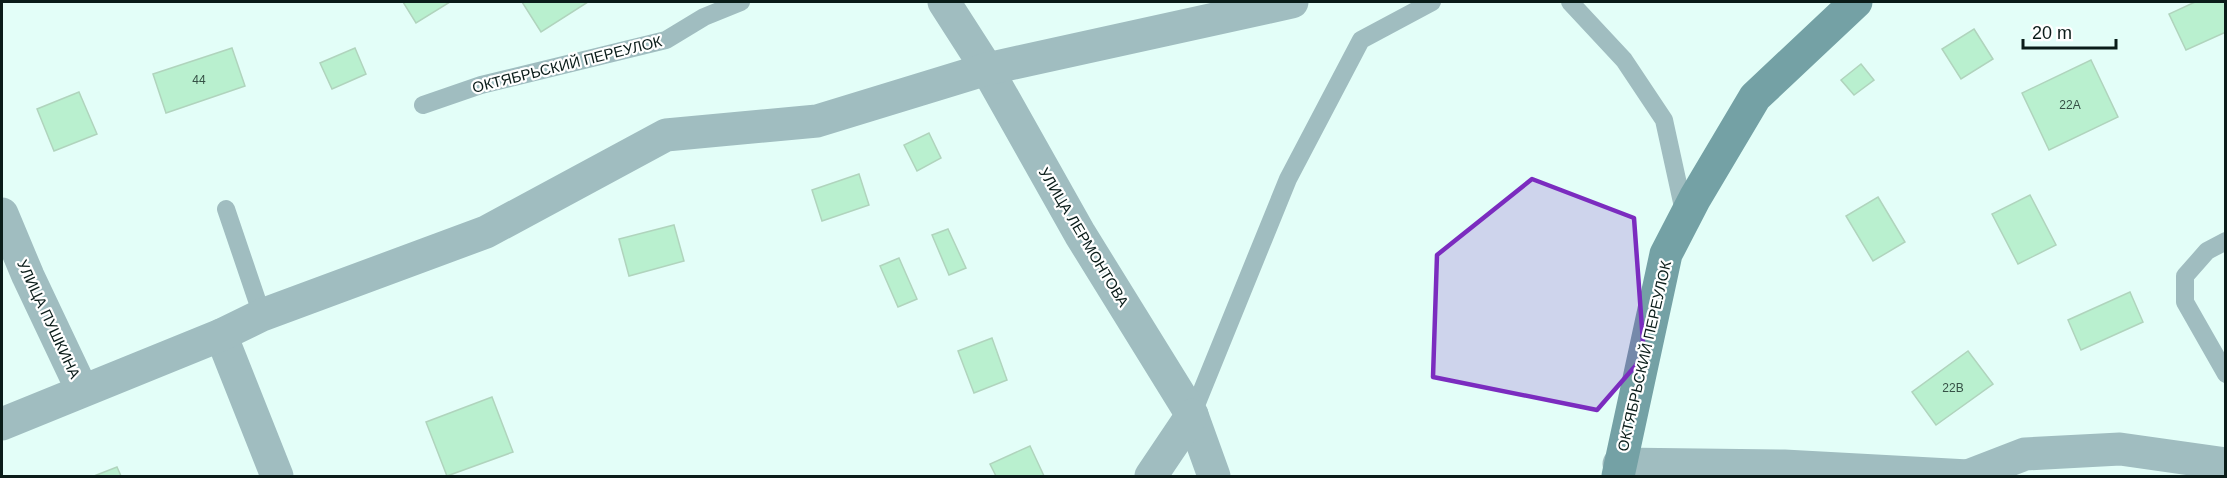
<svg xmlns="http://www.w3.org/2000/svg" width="2227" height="478" font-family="Arial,sans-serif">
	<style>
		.building { fill: #b9f0cf; stroke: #b0d4bd; stroke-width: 1.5 }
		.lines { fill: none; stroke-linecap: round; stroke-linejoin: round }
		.lane { stroke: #a0bdc0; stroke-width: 18 }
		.street { stroke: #a0bdc0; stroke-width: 33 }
		.secondary { stroke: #74a1a5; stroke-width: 33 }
		.marked { fill: #7b2cbf; fill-opacity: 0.2; stroke: #7b2cbf; stroke-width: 4.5; stroke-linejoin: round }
		.labels { text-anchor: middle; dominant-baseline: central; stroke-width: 4.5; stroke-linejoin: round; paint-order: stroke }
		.number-label { font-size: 12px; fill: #365146 }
		.street-label { font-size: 15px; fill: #0a1c19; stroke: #fff }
	</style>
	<rect width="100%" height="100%" fill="#e3fef8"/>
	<!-- building -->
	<g class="building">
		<polygon points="403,2 450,2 416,23"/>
		<polygon points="522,2 588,2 541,32"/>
		<polygon points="2195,2 2226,2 2226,32 2186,50 2169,14"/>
		<polygon points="1974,29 1993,59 1961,79 1942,49"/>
		<polygon points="232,48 245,86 166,113 153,74"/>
		<polygon points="355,48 366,74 332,89 320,63"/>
		<polygon points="2091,60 2118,117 2049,150 2022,93"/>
		<polygon points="1861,64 1874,80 1854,95 1841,80"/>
		<polygon points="79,92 97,134 54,151 37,109"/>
		<polygon points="929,133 941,158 917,171 904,145"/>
		<polygon points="859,174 869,205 822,221 812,190"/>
		<polygon points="2030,195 2056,245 2018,264 1992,214"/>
		<polygon points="1878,197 1905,242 1873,261 1846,216"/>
		<polygon points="674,225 684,261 629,276 619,239"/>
		<polygon points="948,229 966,268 949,275 932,235"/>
		<polygon points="899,258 917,299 898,307 880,266"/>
		<polygon points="2130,292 2143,322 2081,350 2068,320"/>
		<polygon points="992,338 1007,380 974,393 958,351"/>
		<polygon points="1968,351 1993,384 1936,425 1912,392"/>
		<polygon points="492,397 513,452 447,476 426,422"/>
		<polygon points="1030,446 1044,476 996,476 990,464"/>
		<polygon points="117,467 121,476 94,476"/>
	</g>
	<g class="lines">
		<!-- lane -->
		<g class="lane">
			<polyline points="1570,2 1624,60 1664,120 1685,216"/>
			<polyline points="423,105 481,85 666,40 704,17 741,2"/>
			<polyline points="226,209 262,315"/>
			<polyline points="2226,241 2207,251 2185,276 2185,302 2226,374"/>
			<polyline points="1192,415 1288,179 1361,40 1432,2"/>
		</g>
		<!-- street -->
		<g class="street">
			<polyline points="944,2 987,69 1080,234 1192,415 1214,476"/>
			<polyline points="2,214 28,276 82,390"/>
			<polyline points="221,335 277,476"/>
			<polyline points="2,424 221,335 262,315 486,232 666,135 817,121 987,69 1292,2"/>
			<polyline points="1619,464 1784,466 1968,476"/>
			<polyline points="1151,476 1192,415"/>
			<polyline points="1968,476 2025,454 2120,449 2226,464"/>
		</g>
		<!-- secondary -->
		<polyline class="secondary" points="1618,476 1666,254 1695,198 1755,97 1856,2"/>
	</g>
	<!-- marked area -->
	<path class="marked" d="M1532,179L1634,218L1644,356L1597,410L1433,377L1437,255Z"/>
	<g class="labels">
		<!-- number labels -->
		<g class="number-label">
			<text x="199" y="80">44</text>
			<text x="2070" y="105">22А</text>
			<text x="1953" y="388">22В</text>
		</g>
		<!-- street labels -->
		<g class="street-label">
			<text transform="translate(567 64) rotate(-14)">ОКТЯБРЬСКИЙ ПЕРЕУЛОК</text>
			<text transform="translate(1084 237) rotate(59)">УЛИЦА ЛЕРМОНТОВА</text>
			<text transform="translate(49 319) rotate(65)">УЛИЦА ПУШКИНА</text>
			<text transform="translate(1644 356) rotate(-77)">ОКТЯБРЬСКИЙ ПЕРЕУЛОК</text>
		</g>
	</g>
	<!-- border -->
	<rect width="2227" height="478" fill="none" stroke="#0a1c19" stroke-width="6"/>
	<!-- scale -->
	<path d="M2023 39v9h93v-9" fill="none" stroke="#0a1c19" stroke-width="3"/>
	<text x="2032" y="39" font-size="18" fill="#0a1c19" stroke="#ffffff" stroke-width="4.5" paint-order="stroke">20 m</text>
</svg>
